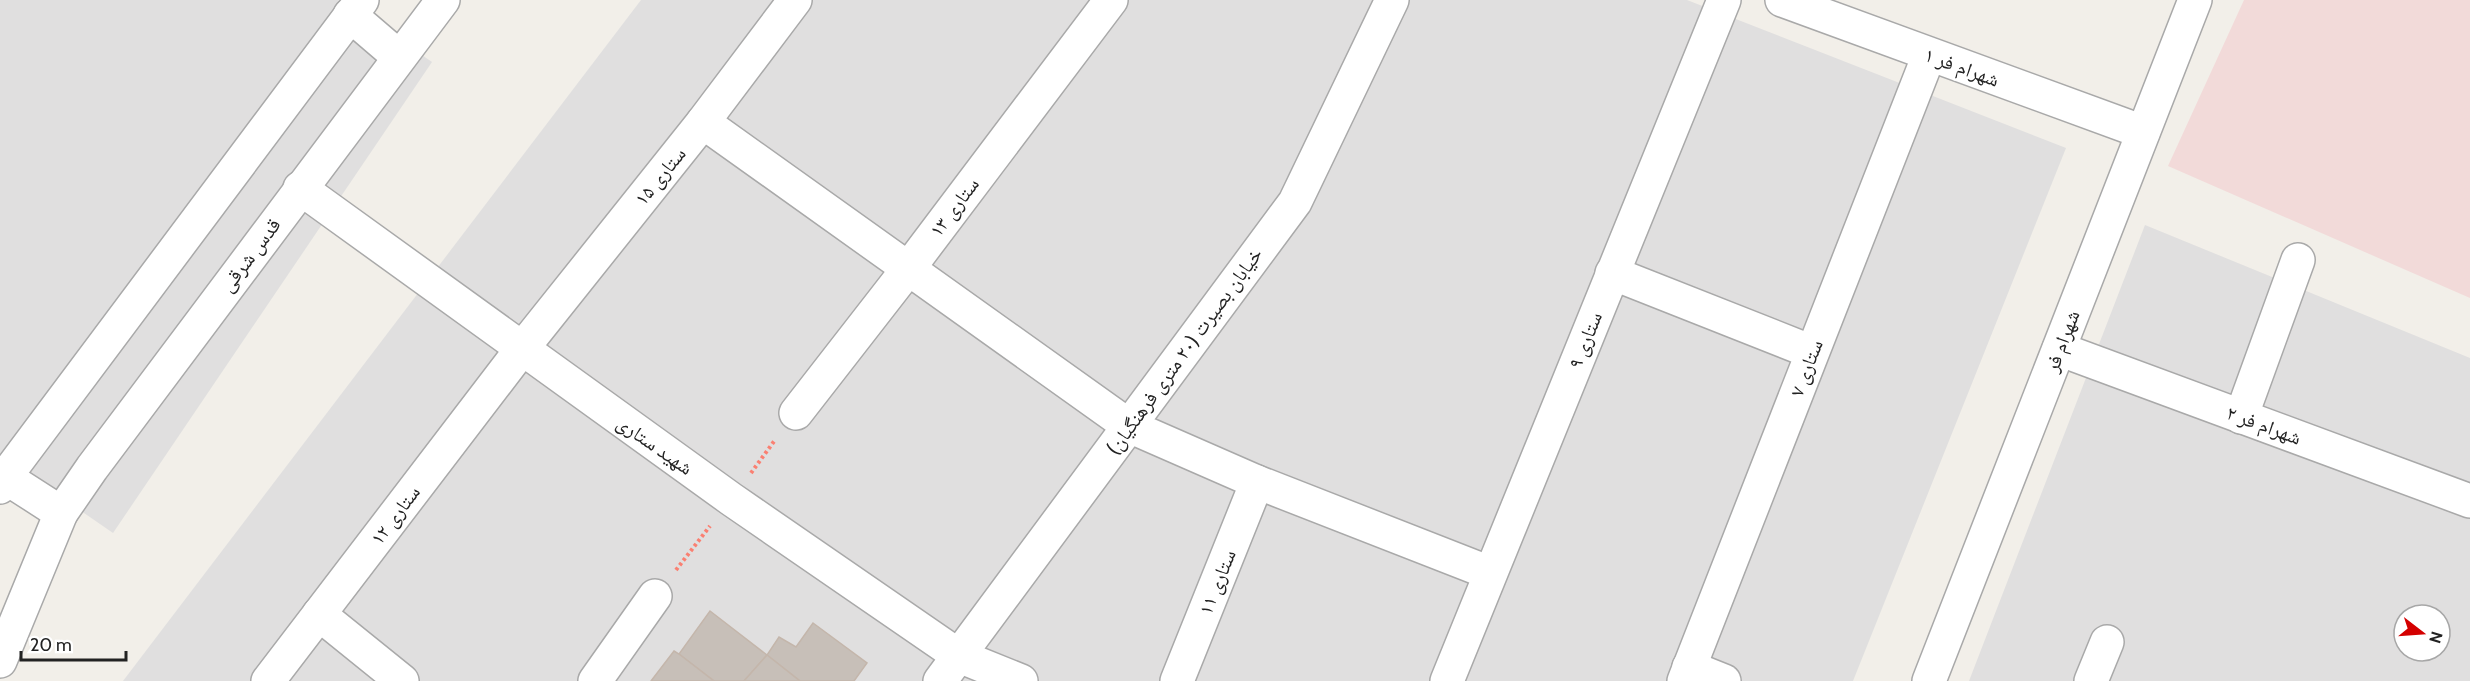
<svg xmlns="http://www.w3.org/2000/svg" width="2470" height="681" font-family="Cabin,'Noto Naskh Arabic',sans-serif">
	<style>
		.residential { fill: #e0dfdf; fill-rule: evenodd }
		.commercial { fill: #f2dad9 }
		.building { fill: #c7bfb8; stroke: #c4b6ab; stroke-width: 1.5 }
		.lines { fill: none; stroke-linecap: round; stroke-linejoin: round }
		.minor-casing { stroke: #a9a9a9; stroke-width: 36 }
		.tertiary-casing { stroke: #a9a9a9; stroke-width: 36 }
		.path { stroke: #fa8072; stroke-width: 4; stroke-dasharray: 3 3; stroke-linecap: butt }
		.minor { stroke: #fff; stroke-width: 33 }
		.tertiary { stroke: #fff; stroke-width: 33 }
		.labels { text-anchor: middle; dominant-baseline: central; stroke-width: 5; stroke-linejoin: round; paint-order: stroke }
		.street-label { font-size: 20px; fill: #222; stroke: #fff }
	</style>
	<rect width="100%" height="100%" fill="#f2efe9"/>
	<!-- residential -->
	<g class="residential">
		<polygon points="0,0 342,0 432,62 113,533 0,455"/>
		<polygon points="641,0 1687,0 2066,148 1853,681 123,681"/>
		<path d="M2145,225L2470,358V681H1969ZM2404,615H2440V651H2404Z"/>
	</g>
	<!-- commercial -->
	<polygon class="commercial" points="2244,0 2470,0 2470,298 2168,166"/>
	<!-- building -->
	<g class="building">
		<polygon points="710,611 767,655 744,681 714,681 679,654"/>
		<polygon points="813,623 867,663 854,681 800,681 767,655 779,637 796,647"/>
		<polygon points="674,651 679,654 714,681 651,681"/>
		<polygon points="767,655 800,681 744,681"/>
	</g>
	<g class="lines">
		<defs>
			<g id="minor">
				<polyline points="1782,0 2143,132"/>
				<polyline points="703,122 1129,426 1257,482 1490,573"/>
				<polyline points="300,188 731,499 959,656 1021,681"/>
				<polyline points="1612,273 1812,352"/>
				<polyline points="2059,349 2470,501"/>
				<polyline points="796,413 908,269 1111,0"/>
				<polyline points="2241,417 2298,260"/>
				<polyline points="319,614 402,681"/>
				<polyline points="1689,667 1724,681"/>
				<polyline points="268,681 521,350 703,122 795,0"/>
				<polyline points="595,681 655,596"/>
				<polyline points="940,681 1295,202 1392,0"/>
				<polyline points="1177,681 1257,482"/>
				<polyline points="1447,681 1724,0"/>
				<polyline points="1684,681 1929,55"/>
				<polyline points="1929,681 2195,0"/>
				<polyline points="2091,681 2107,642"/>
			</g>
			<g id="tertiary">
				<polyline points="350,15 399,57"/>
				<polyline points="5,477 61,513"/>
				<polyline points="0,487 5,477 362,0"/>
				<polyline points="0,661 61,513 92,468 443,0"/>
			</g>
		</defs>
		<!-- minor casing -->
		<use href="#minor" class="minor-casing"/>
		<!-- tertiary casing -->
		<use href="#tertiary" class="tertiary-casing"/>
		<!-- path -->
		<g class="path">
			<polyline points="751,473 775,440"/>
			<polyline points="676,570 710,526"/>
		</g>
		<!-- minor -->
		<use href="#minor" class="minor"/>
		<!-- tertiary -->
		<use href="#tertiary" class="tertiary"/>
	</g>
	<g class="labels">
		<!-- street labels -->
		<g class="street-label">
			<text transform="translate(1962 67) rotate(20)">شهرام فر ۱</text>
			<text transform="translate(660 176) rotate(-51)">ستاری ۱۵</text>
			<text transform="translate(954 207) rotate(-53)">ستاری ۱۳</text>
			<text transform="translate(250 255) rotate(-53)">قدس شرقی</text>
			<text transform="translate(1585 340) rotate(-68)">ستاری ۹</text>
			<text transform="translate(2062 341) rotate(-69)">شهرام فر</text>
			<text transform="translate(1184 351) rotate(-54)">خیابان بصیرت (۲۰ متری فرهنگیان)</text>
			<text transform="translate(1806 368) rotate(-69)">ستاری ۷</text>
			<text transform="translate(2264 425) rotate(20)">شهرام فر ۲</text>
			<text transform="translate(655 445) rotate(35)">شهید ستاری</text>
			<text transform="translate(395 515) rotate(-53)">ستاری ۱۲</text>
			<text transform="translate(1217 582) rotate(-68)">ستاری ۱۱</text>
		</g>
	</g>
	<!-- north arrow -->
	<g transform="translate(2422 633) rotate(107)"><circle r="28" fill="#ffffff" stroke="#a7a7a7" stroke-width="1.5"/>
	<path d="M0-4.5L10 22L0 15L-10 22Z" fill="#d40000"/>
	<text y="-9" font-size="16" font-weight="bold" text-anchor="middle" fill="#222222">N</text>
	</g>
	<!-- scale -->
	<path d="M21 651v9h105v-9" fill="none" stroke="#222222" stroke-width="3"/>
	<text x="30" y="651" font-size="18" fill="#222222" stroke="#ffffff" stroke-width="4.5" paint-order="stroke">20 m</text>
</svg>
